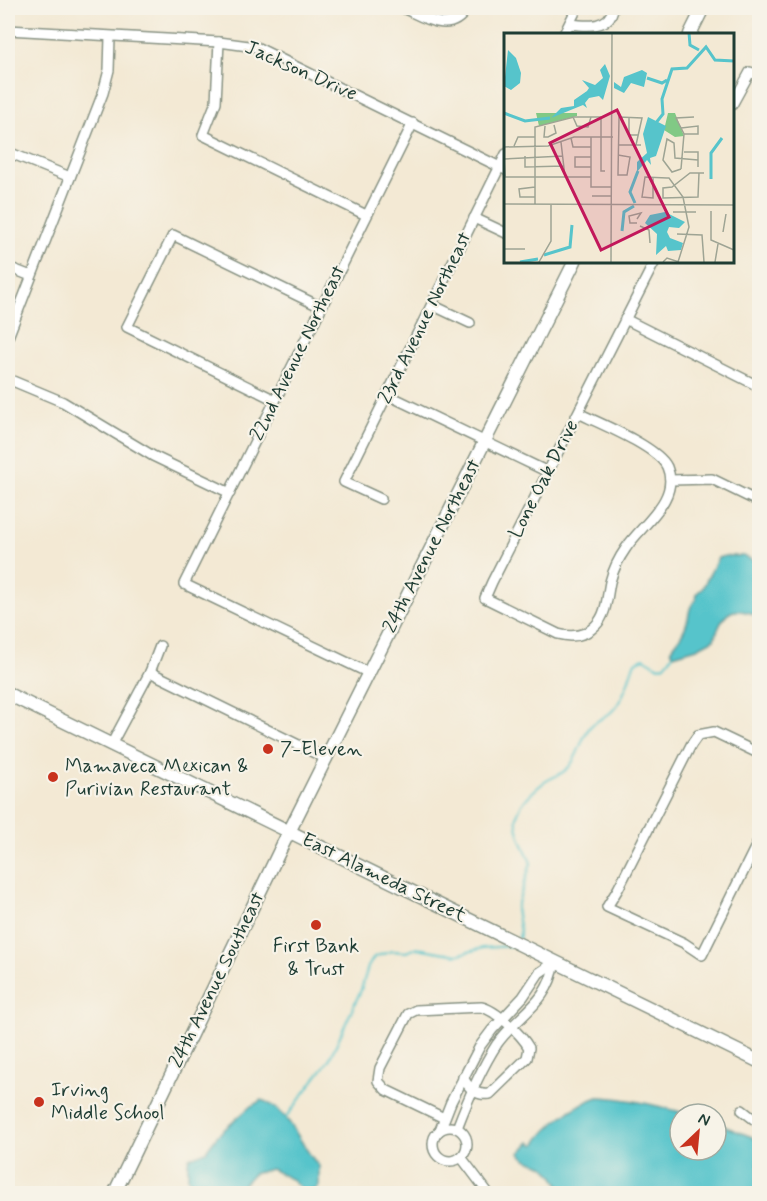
<svg xmlns="http://www.w3.org/2000/svg" width="767" height="1201" font-family="Mynerve,sans-serif">
	<style>
		.water { fill: #56c4cb; stroke: #3a8080; stroke-width: 1.5 }
		.lines { fill: none; stroke-linecap: round; stroke-linejoin: round }
		.stream { stroke: #56c4cb; stroke-width: 2 }
		.minor-casing { stroke: #899384; stroke-width: 12 }
		.tertiary-casing { stroke: #899384; stroke-width: 15 }
		.minor { stroke: #fff; stroke-width: 9 }
		.tertiary { stroke: #fff; stroke-width: 12 }
		.poi-dot { fill: #c8321e; stroke: #f7f3e8; stroke-width: 2 }
		.labels { text-anchor: middle; dominant-baseline: central; stroke-width: 4.5; stroke-linejoin: round; paint-order: stroke }
		.street-label { font-size: 20px; fill: #1f3d34; stroke: #f7f3e8 }
		.poi-label { font-size: 20px; fill: #1f3d34; stroke: #f7f3e8; text-anchor: start }
		.inset-river { fill: none; stroke: #56c4cb; stroke-width: 3 }
		.inset-road { fill: none; stroke: #9ea494; stroke-width: 1.5 }
		.view { fill: #c2185b; fill-opacity: 0.15; stroke: #c2185b; stroke-width: 3 }
		.inset-edge { fill: none; stroke: #1f3d34; stroke-width: 3 }
	</style>
	<rect width="100%" height="100%" fill="#f7f3e8"/>
	<filter id="ink" filterUnits="userSpaceOnUse"><feTurbulence type="fractalNoise" baseFrequency=".0167" numOctaves="2"/><feDisplacementMap in="SourceGraphic" scale="12" xChannelSelector="R" yChannelSelector="G"/><feConvolveMatrix kernelMatrix="1 2 1 2 8 2 1 2 1" color-interpolation-filters="sRGB"/></filter>
	<filter id="wash" filterUnits="userSpaceOnUse"><feTurbulence type="fractalNoise" baseFrequency=".008" numOctaves="4" result="noise"/><feDisplacementMap in="SourceGraphic" scale="24" xChannelSelector="R" yChannelSelector="G"/><feGaussianBlur stdDeviation="1.35" result="paint"/><feColorMatrix in="noise" values="0 0 0 0 0 0 0 0 0 0 0 0 0 0 0 0 0 1.4 0 .05"/><feComposite in="paint" operator="in"/></filter>
	<g filter="url(#wash)">
		<rect width="100%" height="100%" fill="#f3e9d4"/>
		<!-- water -->
		<g class="water">
			<path d="M725,556H743L759,563V617C730,603 724,613 714,639L697,648L673,655L671,649C678,641 684,633 687,622C690,613 688,607 696,600L697,593L702,589L718,558Z"/>
			<path d="M598,1097C629,1098 657,1105 687,1114H680V1150H716V1123L752,1137L758,1142L759,1193H563C560,1185 550,1169 542,1165C530,1159 532,1165 520,1153L530,1142L535,1145C547,1125 575,1105 598,1097Z"/>
			<path d="M262,1100C293,1113 298,1144 319,1166V1186L311,1193H305L293,1180L271,1169L253,1174L236,1193H198L188,1178C189,1171 186,1165 189,1158L206,1151L217,1136L251,1106Z"/>
		</g>
		<g class="lines">
			<!-- stream -->
			<g class="stream">
				<path d="M519,939L520,932L516,909L531,863C515,826 505,813 542,784C550,777 561,776 569,767C579,756 581,738 590,727C595,721 603,718 609,714C624,702 628,679 635,662L644,658L659,667L665,665L673,655"/>
				<polyline points="285,1119 329,1060 361,990 368,967 374,957 392,951 406,952 417,948 457,955 483,948 511,946"/>
			</g>
		</g>
	</g>
	<g filter="url(#ink)">
		<g class="lines">
			<defs>
				<g id="minor">
					<path d="M403,8C425,18 451,36 467,8"/>
					<path d="M570,24C586,26 610,29 613,8"/>
					<polyline points="8,30 219,42 256,47 506,170"/>
					<polyline points="564,34 577,8"/>
					<polyline points="219,42 216,102 203,135 366,215"/>
					<polyline points="732,105 750,72 760,76"/>
					<polyline points="8,152 70,177"/>
					<polyline points="474,218 506,233"/>
					<polyline points="8,267 31,276"/>
					<polyline points="432,305 470,323"/>
					<polyline points="625,319 760,387"/>
					<polyline points="8,337 103,93 109,70 110,37"/>
					<polyline points="8,379 63,402 153,456 230,493"/>
					<polyline points="388,395 548,472"/>
					<polyline points="275,400 127,327 173,235 321,307"/>
					<path d="M578,413C599,423 658,447 667,467C681,499 641,525 626,548C619,558 613,570 610,582C607,596 607,614 596,625C586,636 573,638 558,634L485,598L492,582L655,261"/>
					<polyline points="671,480 712,479 753,499"/>
					<polyline points="381,499 344,482 506,154"/>
					<polyline points="150,672 327,759"/>
					<polyline points="369,673 184,584 413,123"/>
					<polyline points="111,745 150,672 160,646"/>
					<polyline points="760,754 714,732 698,735 691,745 618,889 607,907 684,943 702,955 760,838"/>
					<polyline points="742,1110 760,1124"/>
					<path d="M444,1118L386,1090L378,1081L380,1068L408,1014L416,1010L481,1007C496,1010 522,1035 529,1048L527,1058L490,1094C476,1096 469,1089 463,1077"/>
					<circle cx="450" cy="1144" r="17"/>
					<path d="M457,1128C468,1099 480,1070 497,1044C519,1013 548,1005 555,962"/>
					<polyline points="440,1130 451,1102 480,1046 492,1030 523,997 539,973 555,962"/>
					<polyline points="461,1157 489,1194"/>
				</g>
				<g id="tertiary">
					<polyline points="690,34 703,8"/>
					<polyline points="8,694 760,1062"/>
					<polyline points="114,1194 282,846 575,261"/>
				</g>
			</defs>
			<!-- minor casing -->
			<use href="#minor" class="minor-casing"/>
			<!-- tertiary casing -->
			<use href="#tertiary" class="tertiary-casing"/>
			<!-- minor -->
			<use href="#minor" class="minor"/>
			<!-- tertiary -->
			<use href="#tertiary" class="tertiary"/>
		</g>
	</g>
	<!-- markers -->
	<g class="poi-dot">
		<circle cx="268" cy="749" r="6"/>
		<circle cx="53" cy="777" r="6"/>
		<circle cx="316" cy="925" r="6"/>
		<circle cx="39" cy="1102" r="6"/>
	</g>
	<g class="labels">
		<!-- street labels -->
		<g class="street-label">
			<text transform="translate(301 71) rotate(24)">Jackson Drive</text>
			<text transform="translate(425 318) rotate(-64)">23rd Avenue Northeast</text>
			<text transform="translate(298 353) rotate(-64)">22nd Avenue Northeast</text>
			<text transform="translate(544 479) rotate(-63)">Lone Oak Drive</text>
			<text transform="translate(432 546) rotate(-63)">24th Avenue Northeast</text>
			<text transform="translate(384 878) rotate(26)">East Alameda Street</text>
			<text transform="translate(217 980) rotate(-64)">24th Avenue Southeast</text>
		</g>
		<!-- poi labels -->
		<g class="poi-label">
			<text x="280" y="749">7-Eleven</text>
			<text x="65" y="766">Mamaveca Mexican &amp;<tspan x="65" dy="23">Purivian Restaurant</tspan></text>
			<text x="316" y="946" text-anchor="middle">First Bank<tspan x="316" dy="23">&amp; Trust</tspan></text>
			<text x="51" y="1090">Irving<tspan x="51" dy="23">Middle School</tspan></text>
		</g>
	</g>
	<!-- overview -->
	<g transform="translate(504 33)">
		<rect width="230" height="230" fill="#f3e9d4"/>
		<path d="M32,80H73V83L35,93ZM164,80H171L180,103L171,104L160,97Z" fill="#81c985"/>
		<path d="M4,17L12,25L17,40L16,50L7,57L0,53ZM101,31L106,43L99,67L95,63L85,65L81,70L83,75L79,72L47,85L57,75L70,73V67L83,58L85,55L78,47L91,52L99,45L96,37ZM138,37L143,40L140,54L127,50L120,60L110,55V49L117,54L120,44ZM144,84L162,93L152,123L146,125L147,132L143,127L133,139V129L143,120L139,101ZM161,179L181,189L175,195L165,194L163,199L166,205L179,210L177,217L164,218L162,213L152,222L153,201L141,190L146,182Z" fill="#56c4cb"/>
		<path class="inset-river" d="M185,0L186,12L195,17M143,45L158,50L163,47M0,80L21,88L46,85M151,91L159,81L158,66L168,36L183,35L202,14L211,27L230,28M207,146V120L218,105M131,170L126,159L134,138M118,198L120,179L130,173M40,222L66,214L68,192M16,229L34,226"/>
		<path class="inset-road" d="M69,84L73,93L84,94L87,84M97,84V138H101M125,84V102H134M41,93L40,104H44L52,100L50,92M177,95L194,93V101H180M87,104V154H107M67,105L69,114H87M57,109L61,144M115,112H137M10,113L14,104H31M0,114L44,113L70,104H109M180,119H194V134M114,122L126,124L123,142H114V141L115,86V84L138,85L132,112M21,123V134L60,133M0,125L1,144H87M0,126L59,123M87,134H71V124H87M177,136L168,139L159,127L163,106L170,110L171,125L194,127M177,136L180,101L172,85L190,84M195,140L194,164L159,165V155L168,154L186,140H200M149,144V165L138,164L141,144L163,145H165L179,164L185,194L174,229M88,163H107M31,164H16L15,156L31,154M0,171L230,172M31,171V94L70,84H97M207,178V207L230,217M169,179H192M133,186L137,180L125,183L126,190H133M136,193L145,197L146,210M219,199L222,181M173,201L198,202L200,229M0,216H21M35,229L47,208V171M107,229L108,0M159,229L163,225L175,229M211,229L214,211"/>
		<path class="view" d="M113,77L165,184L97,217L46,110Z"/>
		<rect width="230" height="230" class="inset-edge"/>
	</g>
	<!-- margin -->
	<rect width="767" height="1201" fill="none" stroke="#f7f3e8" stroke-width="30"/>
	<!-- north arrow -->
	<g transform="translate(698 1132) rotate(26)"><circle r="28" fill="#f7f3e8" stroke="#a1aaa0" stroke-width="1.5"/>
	<path d="M0-4.5L10 22L0 15L-10 22Z" fill="#c8321e"/>
	<text y="-9" font-size="16" font-weight="bold" text-anchor="middle" fill="#1f3d34">N</text>
	</g>
</svg>
